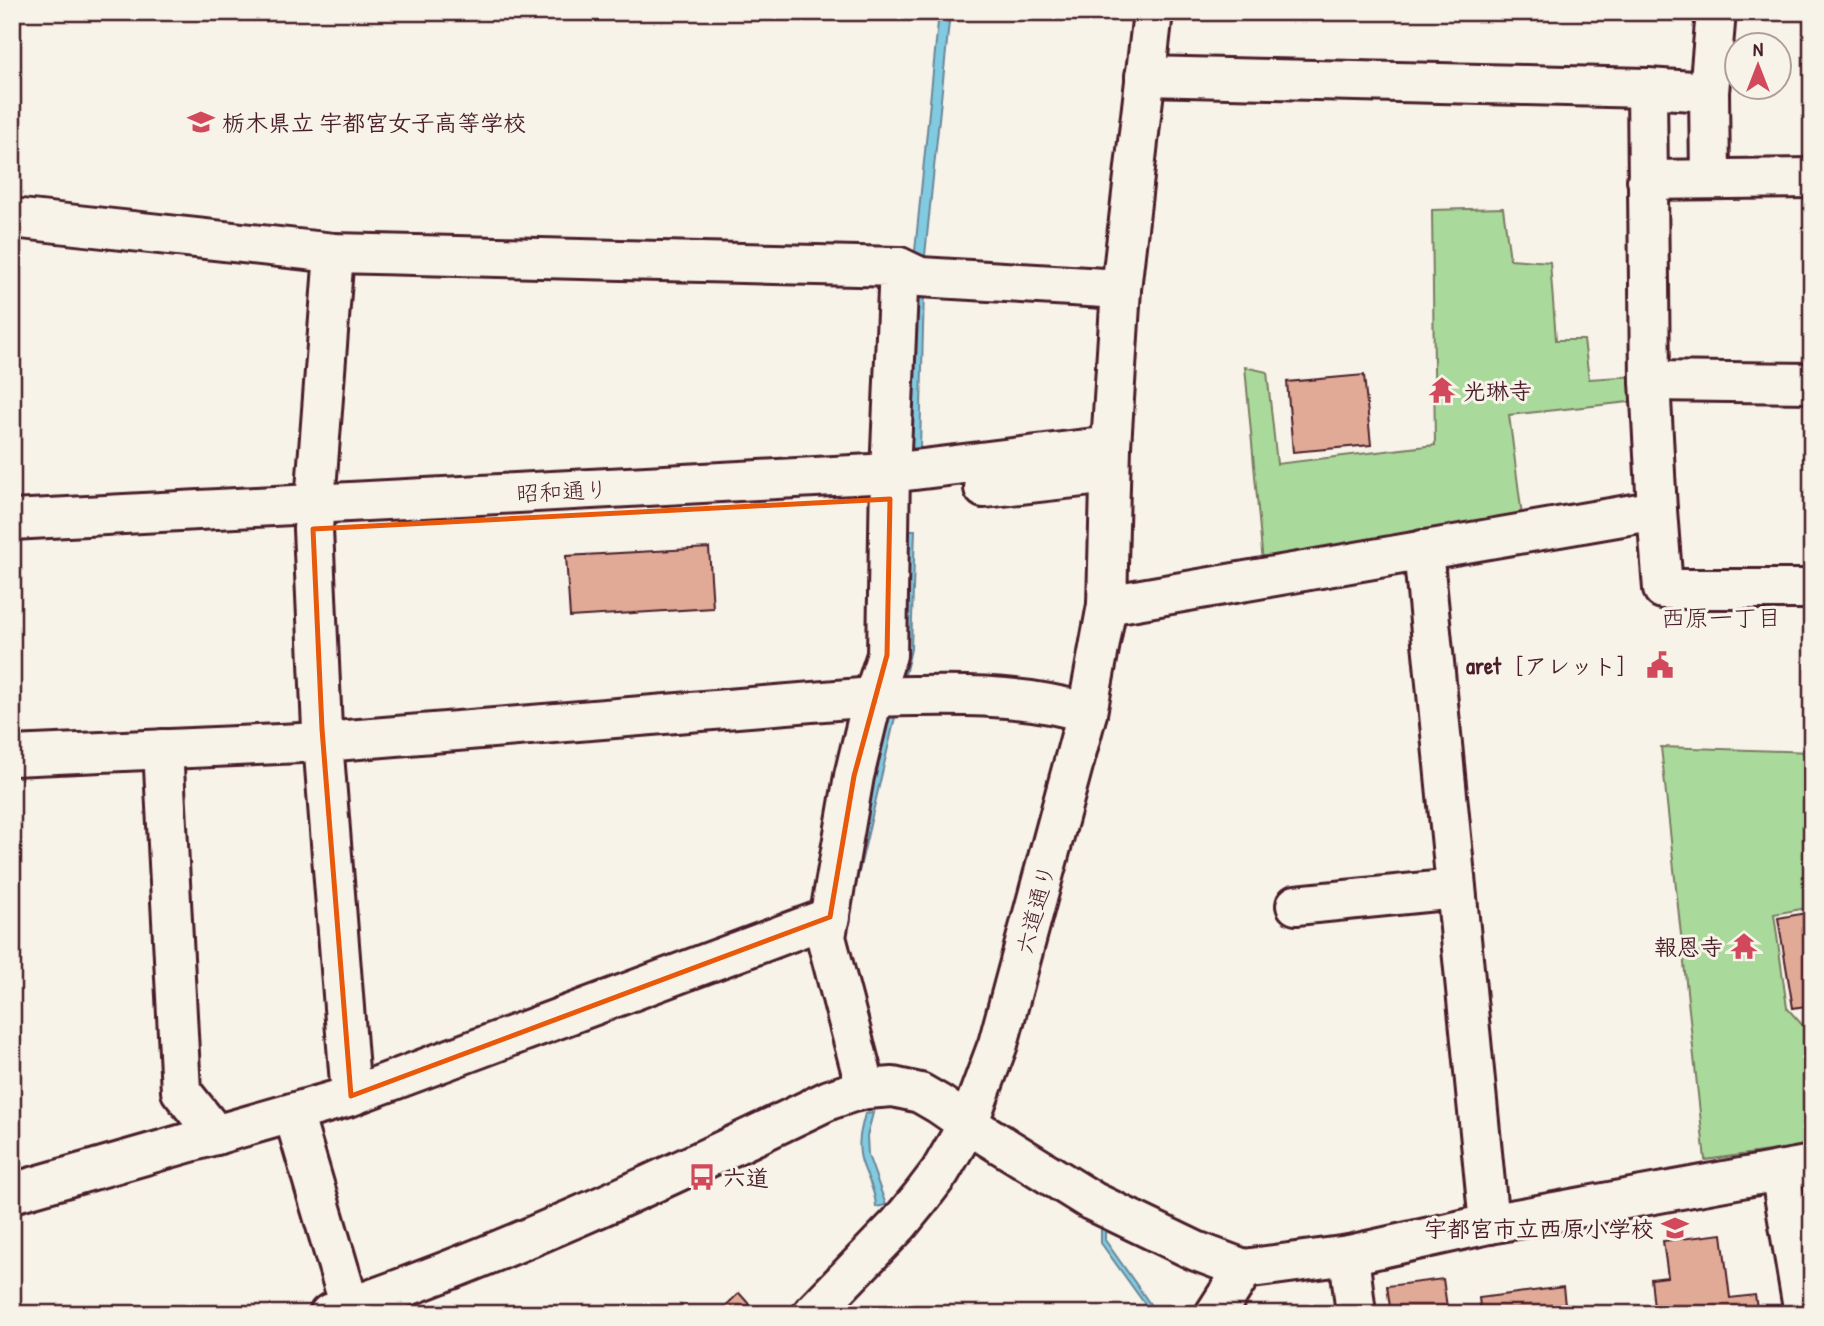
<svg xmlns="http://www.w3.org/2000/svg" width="1824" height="1326" font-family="'Patrick Hand','Klee One',sans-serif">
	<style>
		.green { fill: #a9da9b; stroke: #7a7c63; stroke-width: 2 }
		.water { fill: #81cbe1; stroke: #6b8698; stroke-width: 2 }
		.building { fill: #e0aa96; stroke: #4a1f2b; stroke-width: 2 }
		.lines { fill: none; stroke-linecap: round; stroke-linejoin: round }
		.minor-casing { stroke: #4a1f2b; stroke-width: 44 }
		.minor { stroke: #f7f3e8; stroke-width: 38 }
		.marked { fill: none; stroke: #e8590c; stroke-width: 5; stroke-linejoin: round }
		.labels { text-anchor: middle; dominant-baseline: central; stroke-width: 6; stroke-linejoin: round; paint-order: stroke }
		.poi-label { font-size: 23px; font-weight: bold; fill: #4a1f2b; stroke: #f7f3e8; text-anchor: start }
		.street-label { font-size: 23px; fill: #4a1f2b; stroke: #f7f3e8 }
		.neighbourhood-label { font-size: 24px; fill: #4a1f2b; stroke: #f7f3e8 }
	</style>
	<rect width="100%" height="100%" fill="#f7f3e8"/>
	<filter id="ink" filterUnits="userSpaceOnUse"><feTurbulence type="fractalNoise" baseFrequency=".0143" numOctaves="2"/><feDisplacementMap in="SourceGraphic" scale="14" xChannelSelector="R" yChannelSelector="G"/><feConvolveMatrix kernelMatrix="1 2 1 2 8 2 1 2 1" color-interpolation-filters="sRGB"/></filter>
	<g filter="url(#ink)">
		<!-- green -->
		<g class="green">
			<polygon points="1503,208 1510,259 1550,262 1556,340 1584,340 1589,379 1636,376 1638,401 1509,415 1522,516 1263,563 1245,367 1267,372 1277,464 1435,445 1432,210"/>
			<polygon points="1661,747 1812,752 1812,907 1774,914 1787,1008 1806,1029 1812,1052 1812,1145 1705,1160"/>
		</g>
		<!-- water -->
		<g class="water">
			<polygon points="939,12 950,12 924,265 914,261"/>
			<polygon points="916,288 924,289 920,448 910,448"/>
			<polygon points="909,530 915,530 911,649 851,906 840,907 906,606"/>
			<path d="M873,1113L867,1136L868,1155L886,1205L876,1207C876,1190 865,1175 861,1159C857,1143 861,1129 865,1114Z"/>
			<polygon points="1101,1224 1105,1224 1105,1240 1157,1314 1152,1314 1101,1243"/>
		</g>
		<!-- building -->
		<g class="building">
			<polygon points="1364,375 1371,445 1293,452 1287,382"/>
			<polygon points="709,548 713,608 570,617 566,556"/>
			<polygon points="1812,912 1812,1005 1793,1008 1778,918"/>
			<polygon points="1722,1234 1730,1298 1755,1295 1758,1314 1605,1314 1654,1308 1651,1279 1668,1277 1663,1241"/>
			<polygon points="1443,1279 1448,1314 1391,1314 1387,1286"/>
			<polygon points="1563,1287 1566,1314 1481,1314 1479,1298"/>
			<polygon points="739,1293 758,1314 717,1314"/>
		</g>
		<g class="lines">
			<defs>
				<g id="minor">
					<polyline points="1145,76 1647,88 1709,92 1716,12"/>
					<polyline points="1709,92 1710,178"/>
					<polyline points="1647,180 1812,178"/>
					<polyline points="12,218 334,253 899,267 890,473 887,655 873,697 854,776 826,937 866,1089"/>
					<polyline points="334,253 313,529 322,729 351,1096"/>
					<polyline points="899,267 920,277 1121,289"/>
					<polyline points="1650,381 1812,383"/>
					<polyline points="984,488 1110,474"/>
					<polyline points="1657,510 1663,589 1812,589"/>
					<polyline points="12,520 890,473 1111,446"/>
					<polyline points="1423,550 1489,1224"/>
					<polyline points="1107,605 1657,510 1650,381 1647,88"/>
					<polyline points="163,749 181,1091 216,1135"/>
					<path d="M12,756L323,742L873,697C944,695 1018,692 1087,713"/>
					<polyline points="1296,905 1456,889"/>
					<polyline points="293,1113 350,1307"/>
					<polyline points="1780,1171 1804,1314"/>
					<polyline points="12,1193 351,1096 830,917"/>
					<polyline points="1349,1255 1356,1314"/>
					<path d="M329,1314C501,1256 665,1179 829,1100L853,1092L866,1089L893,1087L920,1093L939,1104L968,1124L1092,1201L1196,1251L1244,1269L1349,1255L1489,1224L1812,1165"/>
					<polyline points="812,1314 899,1224 921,1197 940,1172 968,1124 998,1044 1087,713 1107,605 1111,446 1121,289 1153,12"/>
					<polyline points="1215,1314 1244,1269"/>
				</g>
			</defs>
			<!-- minor casing -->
			<use href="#minor" class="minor-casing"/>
			<!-- minor -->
			<use href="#minor" class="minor"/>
		</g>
	</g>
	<!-- marked area -->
	<path class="marked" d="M890,499L887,655L854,776L830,917L351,1096L322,729L313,529Z"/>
	<!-- icons -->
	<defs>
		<symbol id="school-bare" viewBox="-9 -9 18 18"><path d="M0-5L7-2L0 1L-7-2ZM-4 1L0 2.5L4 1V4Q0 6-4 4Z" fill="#d1495b" stroke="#f7f3e8" stroke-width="2.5" paint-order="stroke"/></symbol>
		<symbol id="temple-bare" viewBox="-9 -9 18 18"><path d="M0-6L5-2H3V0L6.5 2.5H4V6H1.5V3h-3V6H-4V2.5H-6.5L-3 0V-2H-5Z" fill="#d1495b" stroke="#f7f3e8" stroke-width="2.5" paint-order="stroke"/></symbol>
		<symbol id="civic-bare" viewBox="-9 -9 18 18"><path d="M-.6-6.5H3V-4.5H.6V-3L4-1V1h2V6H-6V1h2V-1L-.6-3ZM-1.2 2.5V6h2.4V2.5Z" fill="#d1495b" stroke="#f7f3e8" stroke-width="2.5" paint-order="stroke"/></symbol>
		<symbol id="bus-bare" viewBox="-9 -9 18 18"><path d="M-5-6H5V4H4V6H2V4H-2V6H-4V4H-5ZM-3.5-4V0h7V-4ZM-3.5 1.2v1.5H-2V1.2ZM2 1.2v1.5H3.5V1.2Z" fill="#d1495b" stroke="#f7f3e8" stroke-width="2.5" paint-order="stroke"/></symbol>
	</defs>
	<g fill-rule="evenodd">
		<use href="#school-bare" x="182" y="103" width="38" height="38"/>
		<use href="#temple-bare" x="1423" y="371" width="38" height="38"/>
		<use href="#civic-bare" x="1641" y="646" width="38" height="38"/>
		<use href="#temple-bare" x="1725" y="927" width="38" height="38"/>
		<use href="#bus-bare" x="683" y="1158" width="38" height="38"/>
		<use href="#school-bare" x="1656" y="1209" width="38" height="38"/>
	</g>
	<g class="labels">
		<!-- poi labels -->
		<g class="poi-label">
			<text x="222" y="122">栃木県立 宇都宮女子高等学校</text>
			<text x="1463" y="390">光琳寺</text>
			<text x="1639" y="665" text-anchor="end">aret［アレット］</text>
			<text x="1723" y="946" text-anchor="end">報恩寺</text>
			<text x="723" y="1177">六道</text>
			<text x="1654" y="1228" text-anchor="end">宇都宮市立西原小学校</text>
		</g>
		<!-- street labels -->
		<g class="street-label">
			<text transform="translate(562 491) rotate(-3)">昭和通り</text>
			<text transform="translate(1035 909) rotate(-75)">六道通り</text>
		</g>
		<!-- neighbourhood labels -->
		<g class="neighbourhood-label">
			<text x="1721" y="617">西原一丁目</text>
		</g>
	</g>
	<!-- margin -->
	<rect width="1824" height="1326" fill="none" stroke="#f7f3e8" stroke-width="42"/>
	<rect x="21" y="21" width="1782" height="1284" fill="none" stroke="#4a1f2b" stroke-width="2.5" filter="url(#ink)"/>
	<!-- north arrow -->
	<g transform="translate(1758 66)"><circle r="33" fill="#f7f3e8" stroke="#b29e9c" stroke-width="2"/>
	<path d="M0-5L12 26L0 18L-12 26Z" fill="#d1495b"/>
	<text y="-10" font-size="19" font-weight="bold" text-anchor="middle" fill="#4a1f2b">N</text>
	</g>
</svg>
